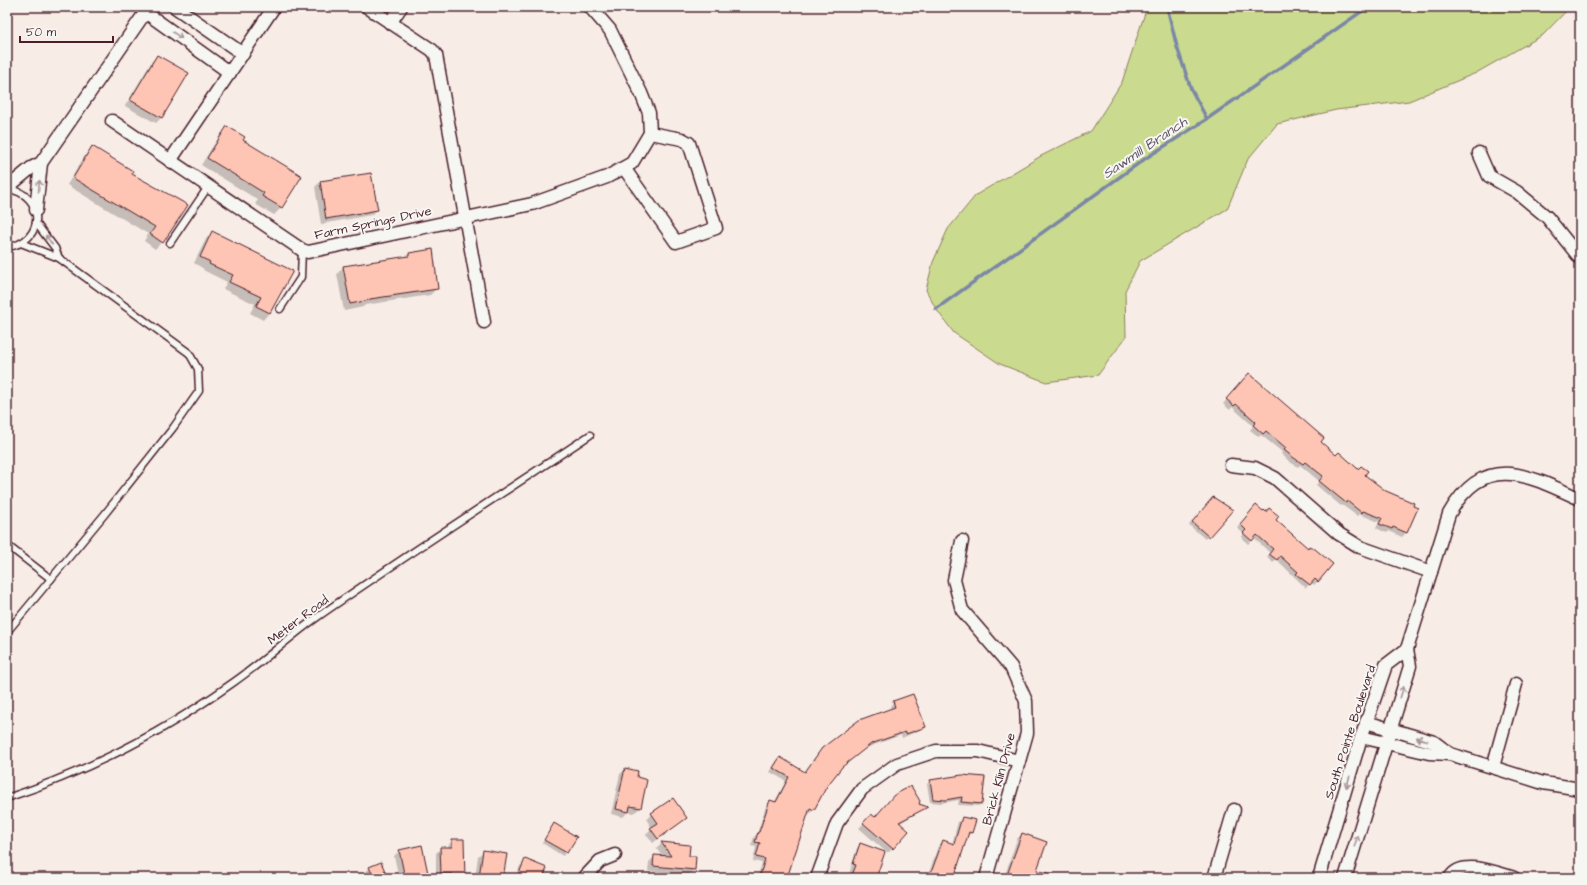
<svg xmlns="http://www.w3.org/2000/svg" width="1587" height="885" font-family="'Architects Daughter',sans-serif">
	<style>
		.green { fill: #cadb8f; stroke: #8a7d5d }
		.shadow { fill: #0003 }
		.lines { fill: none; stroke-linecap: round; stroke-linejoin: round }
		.stream { stroke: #7b87a6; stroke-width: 3.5 }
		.building { fill: #fec5b4; stroke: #4a1f2b }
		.lane-casing { stroke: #4a1f2b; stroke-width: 9 }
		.street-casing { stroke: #4a1f2b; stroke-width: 15 }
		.lane { stroke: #f6f6f2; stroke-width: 6 }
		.street { stroke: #f6f6f2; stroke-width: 12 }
		.oneway { stroke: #a99598 }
		.labels { text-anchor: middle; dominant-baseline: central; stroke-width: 4; stroke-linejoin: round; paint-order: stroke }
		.street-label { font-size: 13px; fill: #4a1f2b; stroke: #f6f6f2 }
		.water-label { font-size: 14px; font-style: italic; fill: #625368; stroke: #f6f6f2 }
	</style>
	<rect width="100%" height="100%" fill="#f8ece6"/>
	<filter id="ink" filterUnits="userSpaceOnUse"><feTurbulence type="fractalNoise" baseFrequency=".025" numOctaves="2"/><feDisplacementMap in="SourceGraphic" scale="8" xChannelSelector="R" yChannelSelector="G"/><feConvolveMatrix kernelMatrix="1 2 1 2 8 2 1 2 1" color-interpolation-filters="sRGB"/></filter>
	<g filter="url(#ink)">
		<!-- green -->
		<polygon class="green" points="1147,7 1570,7 1543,35 1476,73 1409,101 1336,110 1277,124 1248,159 1227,209 1140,261 1125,291 1126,337 1098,375 1046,382 1000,364 954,333 936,309 926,290 933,262 948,229 976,195 1041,156 1091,131 1122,82"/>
		<!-- shadow -->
		<g class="shadow">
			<polygon points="157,56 188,73 161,118 156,123 125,106 152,61"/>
			<polygon points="227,128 242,141 301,176 281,208 274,215 255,204 258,200 201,165 220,135"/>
			<polygon points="93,148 131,174 173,200 162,242 155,249 144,241 148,234 67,185 86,154"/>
			<polygon points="371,174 377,210 371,215 321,224 315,187 320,182"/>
			<polygon points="212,232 291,271 269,313 263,320 250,313 255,304 223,289 227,282 203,270 204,269 194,263 206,239"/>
			<polygon points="409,254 437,288 430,295 365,305 363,307 344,311 337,274 343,267 406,258"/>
			<polygon points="1245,378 1336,456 1386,492 1417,508 1406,533 1402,537 1389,531 1387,533 1376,528 1379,522 1359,514 1357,516 1342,505 1341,506 1316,485 1319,481 1300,465 1298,467 1290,462 1281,454 1282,452 1261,435 1259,437 1250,430 1253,426 1232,407 1230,410 1223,404"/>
			<polygon points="1210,502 1208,536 1205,539 1189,525"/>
			<polygon points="1252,510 1275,520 1318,581 1314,585 1311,582 1306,588 1276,559 1273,563 1267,557 1270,553 1254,538 1248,544 1241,537 1244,534 1237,528"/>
			<polygon points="894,702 924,726 920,730 902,738 901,735 866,748 839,768 826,786 813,810 809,814 807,812 787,878 757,878 762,863 753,861 756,847 751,846 754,837 757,834 766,806 770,802 774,803 786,781 770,772 776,762 780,758 804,773 818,754 891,709 890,706"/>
			<polygon points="626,769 636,778 646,780 640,808 634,813 628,812 623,817 611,814 620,774"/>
			<polygon points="930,781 981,803 978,806 958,805 959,800 941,803 930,802 927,784"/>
			<polygon points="672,799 686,817 653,843 646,834 652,828 646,819"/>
			<polygon points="918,805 926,807 899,824 894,847 889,852 886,852 859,828 872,815 875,818"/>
			<polygon points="963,818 974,821 971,833 966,837 954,878 921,878 924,874 928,876 938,846 943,841 952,844 958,822"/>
			<polygon points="554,825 576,837 563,856 542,843"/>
			<polygon points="1022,834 1035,871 1043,878 1004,878 1017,839"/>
			<polygon points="452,840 464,878 436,878 436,853 441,848 447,848"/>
			<polygon points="661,844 689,846 688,857 694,870 688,875 648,871 649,862 655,856 663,857 656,848"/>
			<polygon points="860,845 875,878 848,878 857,848"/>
			<polygon points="399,851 428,878 399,878 394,856"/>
			<polygon points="484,851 506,855 502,878 475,878 478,856"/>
			<polygon points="525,861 542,878 515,878 520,866"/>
			<polygon points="370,868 387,878 365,878 368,877 365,872"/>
			<polygon points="730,876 737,878 727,878"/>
		</g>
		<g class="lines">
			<!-- stream -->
			<g class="stream">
				<polyline points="1167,7 1177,47 1191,89 1207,119"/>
				<polyline points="936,309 1146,158 1207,119 1368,7"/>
			</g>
		</g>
		<!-- building -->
		<g class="building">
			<polygon points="157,55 189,73 162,118 130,100"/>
			<polygon points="227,126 245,137 243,140 302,176 282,208 262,196 264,193 207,158"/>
			<polygon points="92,146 133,171 132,174 188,205 163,243 150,234 155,227 73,178"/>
			<polygon points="371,173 378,210 326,219 320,181"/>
			<polygon points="212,231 293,271 270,313 256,306 261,297 229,282 233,275 209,264 210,262 200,257"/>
			<polygon points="433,249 438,289 370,299 370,300 350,304 343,266 409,256 409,253"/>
			<polygon points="1249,373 1324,438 1321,442 1336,455 1339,452 1358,469 1361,466 1368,471 1365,475 1386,491 1414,503 1413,506 1418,508 1407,533 1393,527 1392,529 1379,524 1382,518 1363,511 1362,513 1347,501 1346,503 1319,481 1323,476 1305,462 1303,464 1294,458 1284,450 1286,448 1266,431 1263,434 1253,425 1256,422 1236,404 1234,406 1226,399"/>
			<polygon points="1213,497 1233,510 1209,537 1192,522"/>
			<polygon points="1256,505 1263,511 1264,510 1266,512 1269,508 1279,516 1276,520 1308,548 1309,546 1315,549 1333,564 1318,582 1315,579 1310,585 1296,574 1298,572 1280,556 1277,560 1269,554 1273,549 1257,535 1252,541 1243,533 1246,530 1240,524"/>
			<polygon points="913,694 926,727 906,734 905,732 871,744 842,767 827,786 814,810 810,808 787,878 759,878 765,859 756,857 760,843 755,842 758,832 759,832 770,800 776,802 789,777 773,768 780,757 805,772 822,748 859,720 895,707 893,701"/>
			<polygon points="625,768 638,771 637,777 647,780 641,808 630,806 629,812 616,809"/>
			<polygon points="962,775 985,777 982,804 961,802 962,797 945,800 933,799 930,780"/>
			<polygon points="911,786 920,801 919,804 928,807 899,822 909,831 893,849 863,823 871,814 875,817 894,795"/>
			<polygon points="673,798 687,818 658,839 650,828 658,823 651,813"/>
			<polygon points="962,817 976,820 972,833 969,832 954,878 929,878 943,840 954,844"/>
			<polygon points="554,823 577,837 567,853 544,840"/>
			<polygon points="1022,833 1047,842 1037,870 1055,875 1055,878 1006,878"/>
			<polygon points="452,839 464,839 465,878 452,878 452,874 441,874 440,847 452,847"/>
			<polygon points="661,842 690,845 689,856 696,856 695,870 653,866 654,855 671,856"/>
			<polygon points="860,843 885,852 876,878 851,878 856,865 853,864"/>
			<polygon points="422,845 429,878 405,878 399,850"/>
			<polygon points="483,850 507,854 503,878 479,877"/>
			<polygon points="525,859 547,868 543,878 517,878"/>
			<polygon points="381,862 388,878 374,878 369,867"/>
		</g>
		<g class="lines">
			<defs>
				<g id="lane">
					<path d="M7,189C46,193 46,243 7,247"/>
					<polyline points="36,223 55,248 59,258"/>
					<polyline points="170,243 208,187"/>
					<polyline points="280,309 301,277 302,250"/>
					<polyline points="7,545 51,579"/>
					<polyline points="7,632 104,515 173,428 199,391 198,369 189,353 59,258 21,243"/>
					<path d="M7,798C89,771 164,732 234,682C263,662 288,638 316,618C406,555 499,496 590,435"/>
				</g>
				<g id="street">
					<polyline points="175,7 243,54"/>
					<polyline points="367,7 432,50 436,55 484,322"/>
					<polyline points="145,12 230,73"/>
					<polyline points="390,23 401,7"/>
					<polyline points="112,121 302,250 308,252 532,204 607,177 632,163 650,133 649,113 641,93 610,30 590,7"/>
					<polyline points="1479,153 1489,176 1517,192 1547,217 1580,258"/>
					<polyline points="170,161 274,7"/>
					<polyline points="624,168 676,242 716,228 689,143 682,139 650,133"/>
					<polyline points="7,188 31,168 41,163 149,7"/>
					<polyline points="36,210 41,163"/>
					<polyline points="1231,465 1255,468 1275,478 1339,534 1360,547 1431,572"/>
					<polyline points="962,541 954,580 962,610 1011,667 1026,701 1027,733 986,878"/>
					<path d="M1407,649L1449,514C1484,451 1528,475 1580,499"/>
					<polyline points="1366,722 1434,742 1450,754"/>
					<polyline points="1361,737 1429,753 1450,754 1543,783 1580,789"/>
					<polyline points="1493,767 1516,684"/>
					<polyline points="584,878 600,861 615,855"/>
					<polyline points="817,878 837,823 862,789 897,764 936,751 978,751 1019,761"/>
					<polyline points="1214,878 1234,810"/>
					<polyline points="1319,878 1359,744 1386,665 1407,649 1410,666 1345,878"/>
					<path d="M1450,878C1461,858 1498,873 1514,878"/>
				</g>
			</defs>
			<!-- lane casing -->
			<use href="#lane" class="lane-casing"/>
			<!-- street casing -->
			<use href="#street" class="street-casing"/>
			<!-- lane -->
			<use href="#lane" class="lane"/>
			<!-- street -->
			<use href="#street" class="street"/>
		</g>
		<!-- one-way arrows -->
		<defs><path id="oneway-shaft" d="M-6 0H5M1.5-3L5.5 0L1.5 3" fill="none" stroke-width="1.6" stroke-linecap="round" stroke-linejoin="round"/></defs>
		<g class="oneway">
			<use href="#oneway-shaft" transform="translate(177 35) rotate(35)"/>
			<use href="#oneway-shaft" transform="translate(39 186) rotate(-85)"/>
			<use href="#oneway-shaft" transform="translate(49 240) rotate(-125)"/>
			<use href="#oneway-shaft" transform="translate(1402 692) rotate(-73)"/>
			<use href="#oneway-shaft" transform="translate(1422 739) rotate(-164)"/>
			<use href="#oneway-shaft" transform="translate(1348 782) rotate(107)"/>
			<use href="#oneway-shaft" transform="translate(1356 841) rotate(-73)"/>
		</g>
	</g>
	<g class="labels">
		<!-- street labels -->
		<g class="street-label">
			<text transform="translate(373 223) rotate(-12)">Farm Springs Drive</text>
			<text transform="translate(298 620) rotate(-37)">Meter Road</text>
			<text transform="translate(1350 732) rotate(-72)">South Pointe Boulevard</text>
			<text transform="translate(999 779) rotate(-75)">Brick Klin Drive</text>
		</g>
		<!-- water labels -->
		<g class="water-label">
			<text transform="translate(1145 148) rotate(-34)">Sawmill Branch</text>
		</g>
	</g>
	<!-- margin -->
	<rect width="1587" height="885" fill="none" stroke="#f6f6f2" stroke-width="24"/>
	<rect x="12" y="12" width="1563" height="861" fill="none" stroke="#4a1f2b" stroke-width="1.5" filter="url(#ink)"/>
	<!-- scale -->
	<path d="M20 36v6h93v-6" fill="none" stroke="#4a1f2b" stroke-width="2"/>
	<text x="26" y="36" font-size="12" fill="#4a1f2b" stroke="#f6f6f2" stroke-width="3" paint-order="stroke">50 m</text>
</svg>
